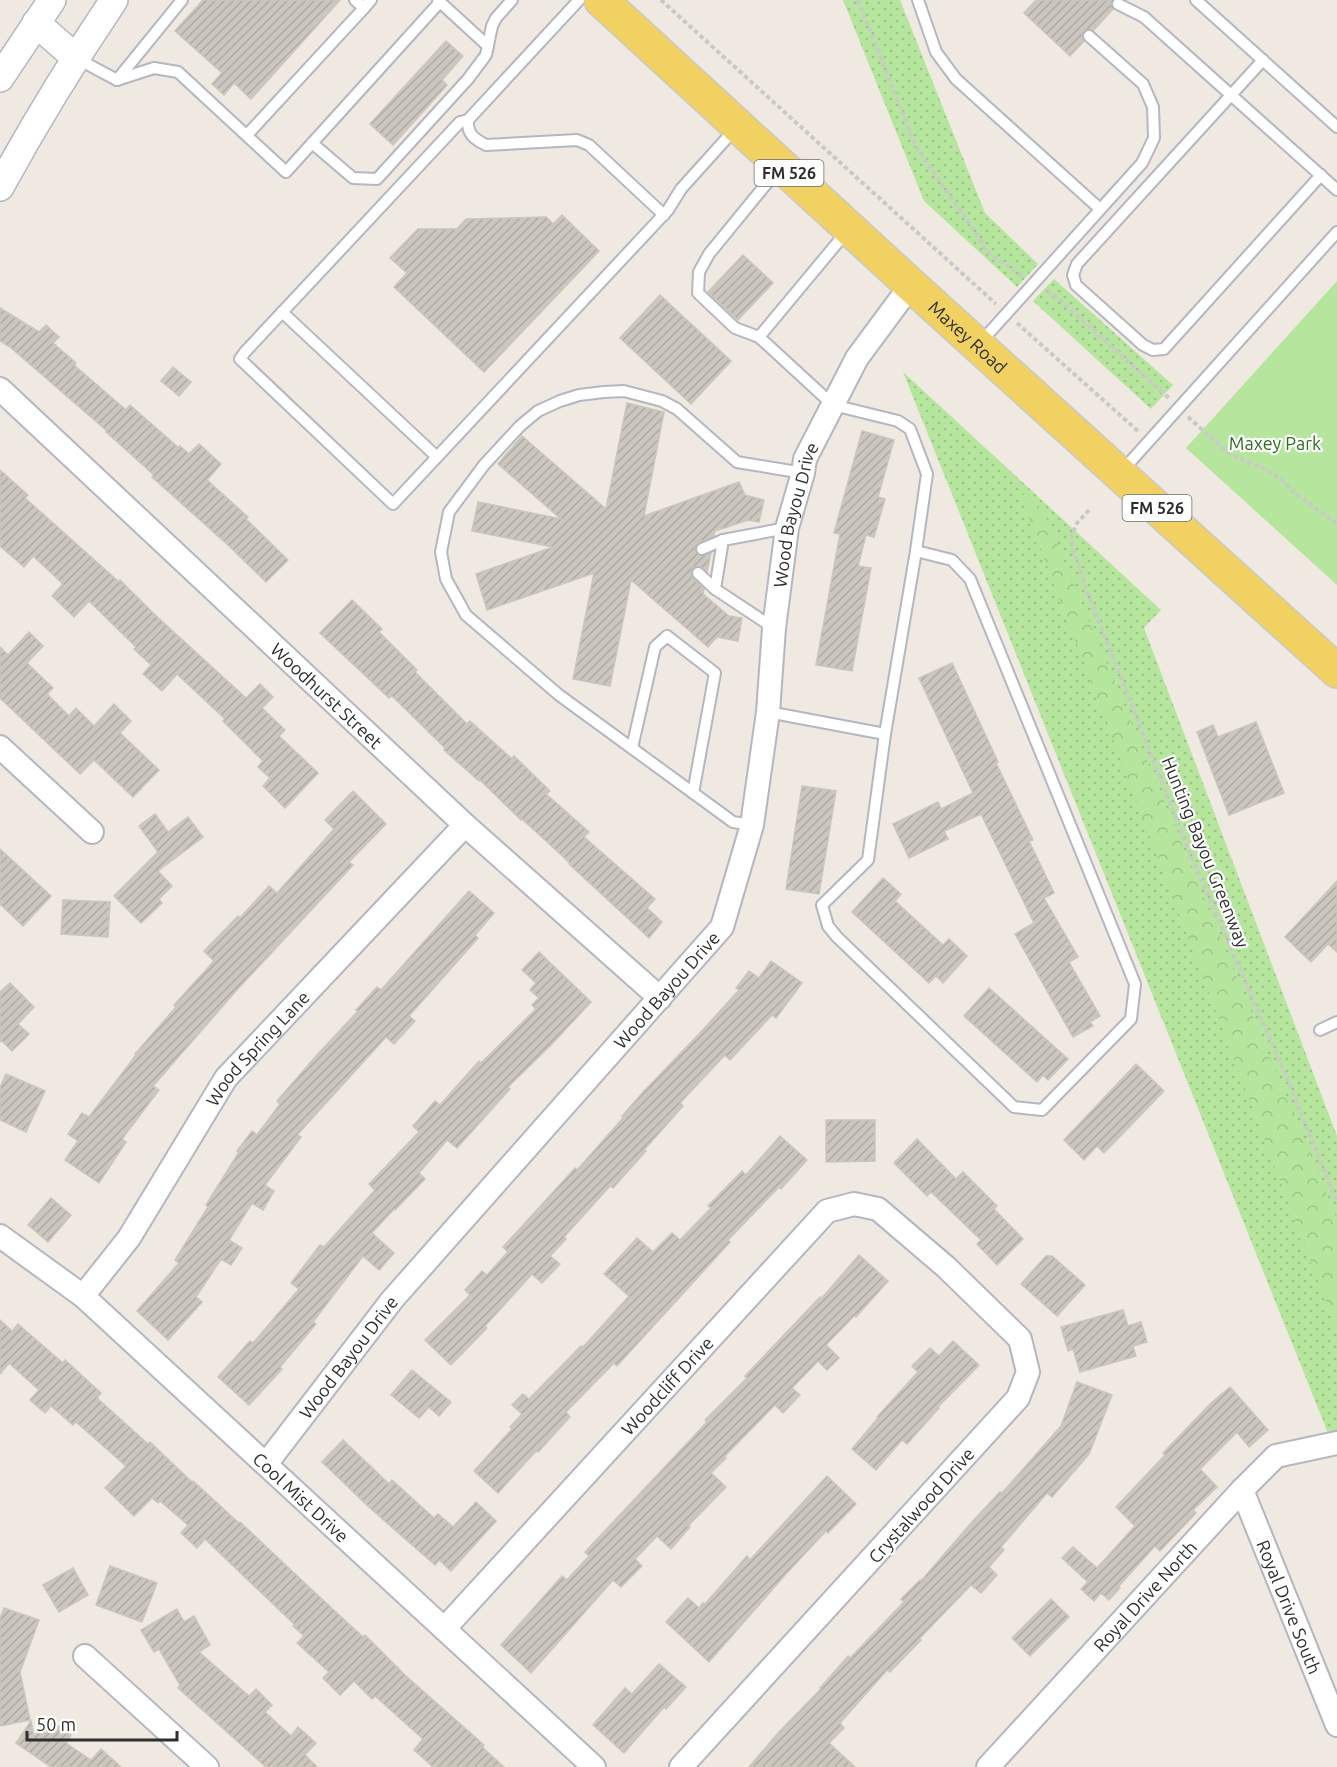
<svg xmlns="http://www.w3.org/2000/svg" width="1337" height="1767" font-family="Ubuntu,sans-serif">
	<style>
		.grass { fill: url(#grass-dots) }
		.forest { fill: url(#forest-crowns) }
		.park { fill: #b6e59e }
		.building { fill: url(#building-hatch); stroke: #cbc5ba; stroke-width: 1.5 }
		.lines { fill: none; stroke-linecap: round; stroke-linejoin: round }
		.service-casing { stroke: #b4b7c1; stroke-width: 14 }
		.minor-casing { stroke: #b4b7c1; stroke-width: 26 }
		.tertiary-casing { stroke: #b4b7c1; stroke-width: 30 }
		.primary-casing { stroke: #c9c9c9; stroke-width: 36 }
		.path { stroke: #c9c9c9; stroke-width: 4; stroke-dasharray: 4.5 3; stroke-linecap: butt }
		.service { stroke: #fff; stroke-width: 10 }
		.minor { stroke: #fff; stroke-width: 22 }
		.tertiary { stroke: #fff; stroke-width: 27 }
		.primary { stroke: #f2d163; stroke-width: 33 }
		.labels { text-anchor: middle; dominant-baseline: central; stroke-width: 4.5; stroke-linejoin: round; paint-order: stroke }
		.shield { fill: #fff; stroke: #6d6d6d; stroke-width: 1.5 }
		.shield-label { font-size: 16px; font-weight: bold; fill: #2e2e2e }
		.street-label { font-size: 18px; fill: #2e2e2e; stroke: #fff }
		.park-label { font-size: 18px; fill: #2c6e1b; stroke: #fff }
	</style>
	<defs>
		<pattern id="grass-dots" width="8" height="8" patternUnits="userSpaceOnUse" patternTransform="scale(1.5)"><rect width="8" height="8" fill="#b6e59e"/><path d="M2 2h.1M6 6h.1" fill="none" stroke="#9dc588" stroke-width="1.8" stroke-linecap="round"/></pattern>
		<pattern id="forest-crowns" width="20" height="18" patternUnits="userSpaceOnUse" patternTransform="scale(1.5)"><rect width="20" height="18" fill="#b6e59e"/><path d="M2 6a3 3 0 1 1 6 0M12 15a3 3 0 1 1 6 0" fill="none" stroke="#9dc588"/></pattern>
		<pattern id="building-hatch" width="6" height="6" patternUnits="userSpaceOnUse" patternTransform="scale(1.5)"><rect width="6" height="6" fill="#cbc7bf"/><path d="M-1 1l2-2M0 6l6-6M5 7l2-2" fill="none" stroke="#afaba4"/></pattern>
	</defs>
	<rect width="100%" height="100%" fill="#efe9e1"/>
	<!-- grass -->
	<g class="grass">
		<polygon points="843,0 900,0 985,213 1038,264 1017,287 924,201"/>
		<polygon points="1054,279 1173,385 1151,409 1033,301"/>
		<polygon points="903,372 1161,610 1144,628 1337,1136 1337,1433 1328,1433"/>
	</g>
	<!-- forest -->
	<polygon class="forest" points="1018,489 1043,510 1337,1219 1337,1331"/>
	<!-- park -->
	<polygon class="park" points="1337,281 1337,585 1186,448"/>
	<!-- building -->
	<g class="building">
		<polygon points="203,0 340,0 251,99 234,83 224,95 212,84 222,73 175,31"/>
		<polygon points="1036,0 1112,0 1111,5 1113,9 1094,30 1090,29 1084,31 1082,35 1084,41 1070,56 1024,13"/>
		<polygon points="446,41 463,56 442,80 447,85 393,145 370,124"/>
		<polygon points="562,215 599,251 484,372 394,287 407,273 390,258 418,229 457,229 466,219 546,217 553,224"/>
		<polygon points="743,255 773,283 738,320 708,292"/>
		<polygon points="660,295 731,361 691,404 620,338"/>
		<polygon points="0,308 39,332 46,325 59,337 53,343 76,363 74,365 126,410 130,405 179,448 180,446 189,454 199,444 221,464 207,480 248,517 246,519 288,560 266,582 228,545 152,477 154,475 106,432 107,431 10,347 0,341"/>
		<polygon points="173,367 191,382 179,396 161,381"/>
		<polygon points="627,403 664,412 644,516 739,482 745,495 764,500 759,522 748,520 715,531 714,536 699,542 695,548 695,552 701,556 711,553 707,572 700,566 696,566 692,568 691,576 704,589 703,594 729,616 742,618 738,641 717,637 708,647 631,580 610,686 573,679 594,573 487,610 476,574 553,547 472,531 478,502 561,519 498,464 522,436 606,509"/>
		<polygon points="862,431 894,440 878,497 885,499 874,537 866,535 858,566 871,568 852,671 816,665 840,534 834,533"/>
		<polygon points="0,470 28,495 25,498 119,582 120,580 154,614 246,698 260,684 273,697 262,708 285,730 279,736 318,773 285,808 263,786 270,778 258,767 263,761 223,721 225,719 177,674 162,691 143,674 151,665 134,649 136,647 89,601 74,617 52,596 63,584 33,556 24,567 0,546"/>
		<polygon points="352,600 382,629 379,632 417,670 415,672 467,724 470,721 512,759 514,756 550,791 546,794 589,832 584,837 655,899 647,908 662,922 649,938 569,864 570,863 522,819 521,820 480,780 479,781 444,750 445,748 392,696 389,698 320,633"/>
		<polygon points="29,632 43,646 27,663 53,688 47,694 69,716 76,708 94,726 114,704 131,721 120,733 159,770 133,797 94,760 80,774 0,698 0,647 8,655"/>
		<polygon points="952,663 998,762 996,763 1033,840 1029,841 1054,893 1044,898 1078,957 1069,962 1100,1016 1090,1022 1093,1026 1073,1037 1015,934 1034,923 981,814 944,831 948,839 909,858 893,824 938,802 941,809 973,793 919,678"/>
		<polygon points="1256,722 1284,793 1229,815 1197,732 1213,725 1218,737"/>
		<polygon points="802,786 836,791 819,894 786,889"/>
		<polygon points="353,791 386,824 349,862 353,865 236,991 153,1086 159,1090 122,1139 126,1142 99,1183 65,1160 78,1141 68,1134 82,1113 89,1117 136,1055 135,1054 176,1007 174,1005 214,961 204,951 238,916 240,918 269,886 277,893 287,882 334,829 325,820"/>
		<polygon points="155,814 168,832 188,817 203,837 158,871 172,886 159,899 162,903 141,923 114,896 158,852 139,826"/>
		<polygon points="0,849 51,896 23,926 0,904"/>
		<polygon points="883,878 901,894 895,901 943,945 949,939 967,956 943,983 936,976 929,983 852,912"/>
		<polygon points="1337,881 1337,952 1328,944 1311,962 1285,937"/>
		<polygon points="469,891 494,913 475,935 478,938 409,1016 415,1021 394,1044 386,1037 297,1135 301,1137 265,1185 274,1191 263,1210 252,1203 229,1240 242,1248 231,1265 221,1259 196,1297 202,1302 168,1340 137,1311 179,1263 175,1260 208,1207 206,1205 239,1152 237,1151 252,1131 257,1135 280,1104 277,1101 316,1056 358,1011 356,1010 377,987 381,990"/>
		<polygon points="63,900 110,902 108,937 61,934"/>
		<polygon points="539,952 591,1002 551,1045 508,1087 510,1089 457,1148 447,1140 419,1173 425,1179 395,1210 394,1209 372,1233 394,1253 379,1270 363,1256 313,1322 316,1324 280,1367 282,1369 249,1405 218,1377 250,1341 253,1343 299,1289 291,1283 320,1245 324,1247 375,1190 369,1184 419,1132 413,1126 435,1101 440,1105 479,1061 481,1063 536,1009 532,1005 539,998 530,990 536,983 522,970"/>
		<polygon points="771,961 802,983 776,1018 772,1015 730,1060 725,1055 680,1103 683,1106 644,1150 646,1151 613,1188 610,1186 564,1237 566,1239 550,1256 560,1264 542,1283 532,1274 485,1326 487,1328 451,1365 425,1340 470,1295 465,1290 482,1271 487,1275 508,1252 503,1247 575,1168 577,1170 623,1118 622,1116 644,1091 700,1033 739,990 736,988 749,971 759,978"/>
		<polygon points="10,983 34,1007 18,1024 29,1034 12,1051 2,1041 0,1042 0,992"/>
		<polygon points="989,988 1068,1059 1048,1080 1043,1075 1037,1082 964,1016"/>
		<polygon points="1136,1064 1164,1091 1104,1153 1097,1146 1084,1160 1064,1140"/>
		<polygon points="6,1074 45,1091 26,1132 0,1120 0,1088"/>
		<polygon points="826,1120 875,1120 875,1161 826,1162"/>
		<polygon points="780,1136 807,1160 781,1189 779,1187 728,1240 730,1242 617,1366 614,1363 566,1412 570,1417 538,1452 536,1451 498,1493 474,1471 512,1429 510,1427 522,1414 512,1405 523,1394 529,1399 581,1346 583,1347 629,1296 604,1274 637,1238 653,1252 672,1233 680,1240 711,1208 708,1206 742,1171 746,1175"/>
		<polygon points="917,1139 956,1179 963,1172 997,1206 994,1209 1023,1239 997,1265 977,1244 981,1240 931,1192 927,1196 894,1163"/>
		<polygon points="51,1198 71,1215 48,1242 28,1225"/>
		<polygon points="859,1255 888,1281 856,1317 855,1315 826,1345 839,1358 827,1370 818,1361 792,1388 800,1395 783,1413 775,1405 725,1456 726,1458 711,1473 726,1487 688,1526 690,1527 671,1549 657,1536 635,1559 642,1566 621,1587 613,1580 531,1673 501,1645 562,1576 567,1580 589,1556 585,1552 707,1422 705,1420 747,1378 745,1376 820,1297 821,1299"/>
		<polygon points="1046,1256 1052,1256 1085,1285 1057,1316 1021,1284"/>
		<polygon points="1123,1310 1128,1326 1141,1322 1147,1342 1133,1346 1136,1356 1080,1372 1073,1349 1068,1351 1061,1327"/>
		<polygon points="0,1320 12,1331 18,1324 63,1363 65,1360 101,1393 97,1398 148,1444 150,1442 192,1482 193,1481 239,1523 240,1522 310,1588 363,1637 365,1635 406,1676 484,1745 482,1747 504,1767 433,1767 414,1750 423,1739 375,1696 372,1699 354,1681 340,1695 323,1678 329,1672 297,1643 304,1636 293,1626 295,1625 205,1539 197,1548 181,1533 188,1525 160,1501 158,1503 152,1498 134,1516 105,1488 126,1466 76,1422 73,1425 51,1406 45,1413 30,1400 39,1390 9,1363 0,1374"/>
		<polygon points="953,1341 979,1365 938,1407 939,1408 907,1444 902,1440 876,1470 852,1449 878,1418 877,1417 918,1372 912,1366 930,1348 939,1356"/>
		<polygon points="412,1370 451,1402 439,1416 429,1407 419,1418 391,1395"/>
		<polygon points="1077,1382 1112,1395 1089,1454 1052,1497 1047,1493 1001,1547 1004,1550 989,1567 997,1575 981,1593 971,1585 919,1639 921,1640 890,1672 887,1670 840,1723 844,1728 829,1743 855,1767 749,1767 779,1732 821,1689 820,1688 848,1656 850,1658 904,1602 901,1599 920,1580 921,1581 972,1522 1000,1492 1002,1493 1061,1426"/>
		<polygon points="1230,1387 1268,1430 1249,1447 1237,1432 1200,1469 1217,1487 1193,1510 1196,1513 1160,1551 1155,1546 1118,1587 1120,1588 1109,1600 1101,1593 1094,1601 1081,1589 1088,1582 1062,1558 1073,1547 1097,1568 1135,1526 1116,1507 1165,1455 1163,1453 1211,1403"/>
		<polygon points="343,1440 389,1484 392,1480 434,1518 438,1514 453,1527 476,1502 496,1521 451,1571 439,1560 435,1565 370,1508 322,1462"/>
		<polygon points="827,1476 856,1504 828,1533 826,1531 785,1575 709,1662 666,1622 688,1598 699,1608 703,1603 705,1604 747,1556 750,1560"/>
		<polygon points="110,1566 157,1583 142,1622 96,1605"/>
		<polygon points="73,1568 88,1595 59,1612 43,1585"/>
		<polygon points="1051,1599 1069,1617 1030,1656 1012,1638"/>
		<polygon points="4,1608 39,1620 20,1672 30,1720 0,1726 0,1619"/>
		<polygon points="177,1609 184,1622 194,1616 210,1645 199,1652 249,1696 256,1689 272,1705 265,1712 291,1736 298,1727 316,1743 305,1755 317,1767 266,1767 178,1688 180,1685 159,1649 154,1652 141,1630"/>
		<polygon points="659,1664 686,1687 666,1709 664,1707 624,1753 593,1725 625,1688 632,1694"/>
		<polygon points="47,1718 71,1735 66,1743 91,1760 101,1749 121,1767 51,1767 16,1743 31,1721 34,1737"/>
	</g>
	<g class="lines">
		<defs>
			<g id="service">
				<polyline points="355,0 364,8 371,0"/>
				<polyline points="579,0 468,120 460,122 245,352 240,359 393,504 668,210 681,189 735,129"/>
				<polyline points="918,0 936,52 956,79 1100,209"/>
				<polyline points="1196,0 1337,127"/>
				<polyline points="440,2 488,46"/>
				<polyline points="1118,4 1144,17 1337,190"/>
				<polyline points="76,58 117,80 154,68 178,72 286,172 440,2 438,0"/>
				<polyline points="1263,60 1077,264 1073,275 1076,285 1143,345 1153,350 1164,349 1321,175"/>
				<polyline points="117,80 182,0"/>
				<path d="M468,120C467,134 474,139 486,145L577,140L589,145L664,215"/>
				<polyline points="247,135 364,8"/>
				<polyline points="312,143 353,178 377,179 468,79 486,55 492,26 496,18 512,0"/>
				<polyline points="282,312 437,457"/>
				<polyline points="759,337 735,328 698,293 699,272 709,254 780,167"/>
				<polyline points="980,343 1142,163 1154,138 1153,107 1143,84 1089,36"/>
				<polyline points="1122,471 1337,232"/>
				<polyline points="702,549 723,540"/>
				<polyline points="698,573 715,589"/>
				<polyline points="774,628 715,589 723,540 787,528"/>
				<polyline points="768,712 885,734 868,860 822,905 828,926 837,937 1014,1107 1042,1110 1131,1019 1135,984 970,579 952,560 916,551 927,474 910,429 898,421 833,405 759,337 848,230"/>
				<polyline points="885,734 916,551"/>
				<polyline points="632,748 655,647 667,636 715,673 693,793"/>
				<polyline points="752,825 733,822 559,695 466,615 446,579 441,552 449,512 484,465 520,426 538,411 560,401 579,395 604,392 624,391 662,401 677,409 737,462 803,473"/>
				<polyline points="1320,1030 1337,1022"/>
			</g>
			<g id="minor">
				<path id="s1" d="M0,389L465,825L660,998"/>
				<polyline points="0,747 92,832"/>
				<path id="s2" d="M0,1236L83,1296L594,1767"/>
				<path id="s3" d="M83,1296L129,1238L226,1078L465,825"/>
				<path id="s4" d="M266,1464L392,1300L722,927L752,825L768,712L774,628L787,528L803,473L805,459L857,358L911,285"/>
				<path id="s5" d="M1242,1490L1337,1725"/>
				<path id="s6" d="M444,1629L827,1211L854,1204L878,1209L946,1267L1020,1339L1028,1372L1018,1398L681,1767"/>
				<polyline points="85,1656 207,1767"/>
				<path id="s7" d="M988,1767L1242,1490L1276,1456L1337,1443"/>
			</g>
			<g id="tertiary">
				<polyline points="36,23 76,58"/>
				<polyline points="0,78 52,0"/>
				<path d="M0,187C35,123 73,61 114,0"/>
			</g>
			<g id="primary">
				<path id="s8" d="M601,0L911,285L1337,671"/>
			</g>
		</defs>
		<!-- service casing -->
		<use href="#service" class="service-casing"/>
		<!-- minor casing -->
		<use href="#minor" class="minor-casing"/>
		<!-- tertiary casing -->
		<use href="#tertiary" class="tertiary-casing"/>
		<!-- primary casing -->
		<use href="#primary" class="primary-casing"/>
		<!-- path -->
		<g class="path">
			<polyline points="661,0 996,304"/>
			<polyline points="858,0 916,147 978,236 987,252 1023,276"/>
			<polyline points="1047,291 1060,300 1170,399"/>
			<polyline points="1017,323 1139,432"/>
			<polyline points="1188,417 1231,455 1262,468 1283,481 1291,490 1337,524"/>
			<polyline points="1089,510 1077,523 1072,535 1072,545 1087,591 1188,849 1290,1085 1337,1203"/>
		</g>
		<!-- service -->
		<use href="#service" class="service"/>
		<!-- minor -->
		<use href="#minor" class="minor"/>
		<!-- tertiary -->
		<use href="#tertiary" class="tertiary"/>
		<!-- primary -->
		<use href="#primary" class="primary"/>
	</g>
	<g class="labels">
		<!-- shield labels -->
		<g class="shield">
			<rect x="754.5" y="160" width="69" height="26" rx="4.5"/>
			<rect x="1122.5" y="495" width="69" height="26" rx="4.5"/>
		</g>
		<g class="shield-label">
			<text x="789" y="173">FM 526</text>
			<text x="1157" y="508">FM 526</text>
		</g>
		<!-- street labels -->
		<g class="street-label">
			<text stroke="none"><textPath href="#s8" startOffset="498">Maxey Road</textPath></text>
			<text stroke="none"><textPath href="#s4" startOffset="1125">Wood Bayou Drive</textPath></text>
			<text stroke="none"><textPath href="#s1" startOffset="448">Woodhurst Street</textPath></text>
			<text transform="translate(1206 852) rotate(68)">Hunting Bayou Greenway</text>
			<text stroke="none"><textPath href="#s4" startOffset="621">Wood Bayou Drive</textPath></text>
			<text stroke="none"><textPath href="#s3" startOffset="304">Wood Spring Lane</textPath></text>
			<text stroke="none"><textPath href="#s4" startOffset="135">Wood Bayou Drive</textPath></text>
			<text stroke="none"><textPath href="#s6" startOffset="330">Woodcliff Drive</textPath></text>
			<text stroke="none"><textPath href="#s2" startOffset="399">Cool Mist Drive</textPath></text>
			<text transform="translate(921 1505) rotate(-48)">Crystalwood Drive</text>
			<text stroke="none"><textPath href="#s7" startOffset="232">Royal Drive North</textPath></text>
			<text stroke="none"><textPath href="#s5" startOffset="126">Royal Drive South</textPath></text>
		</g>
		<!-- park labels -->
		<g class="park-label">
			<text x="1275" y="443">Maxey Park</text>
		</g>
	</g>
	<!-- scale -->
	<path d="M27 1731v9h150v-9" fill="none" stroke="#2e2e2e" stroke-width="3"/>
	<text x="36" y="1731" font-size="18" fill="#2e2e2e" stroke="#ffffff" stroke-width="4.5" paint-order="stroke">50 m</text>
</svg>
